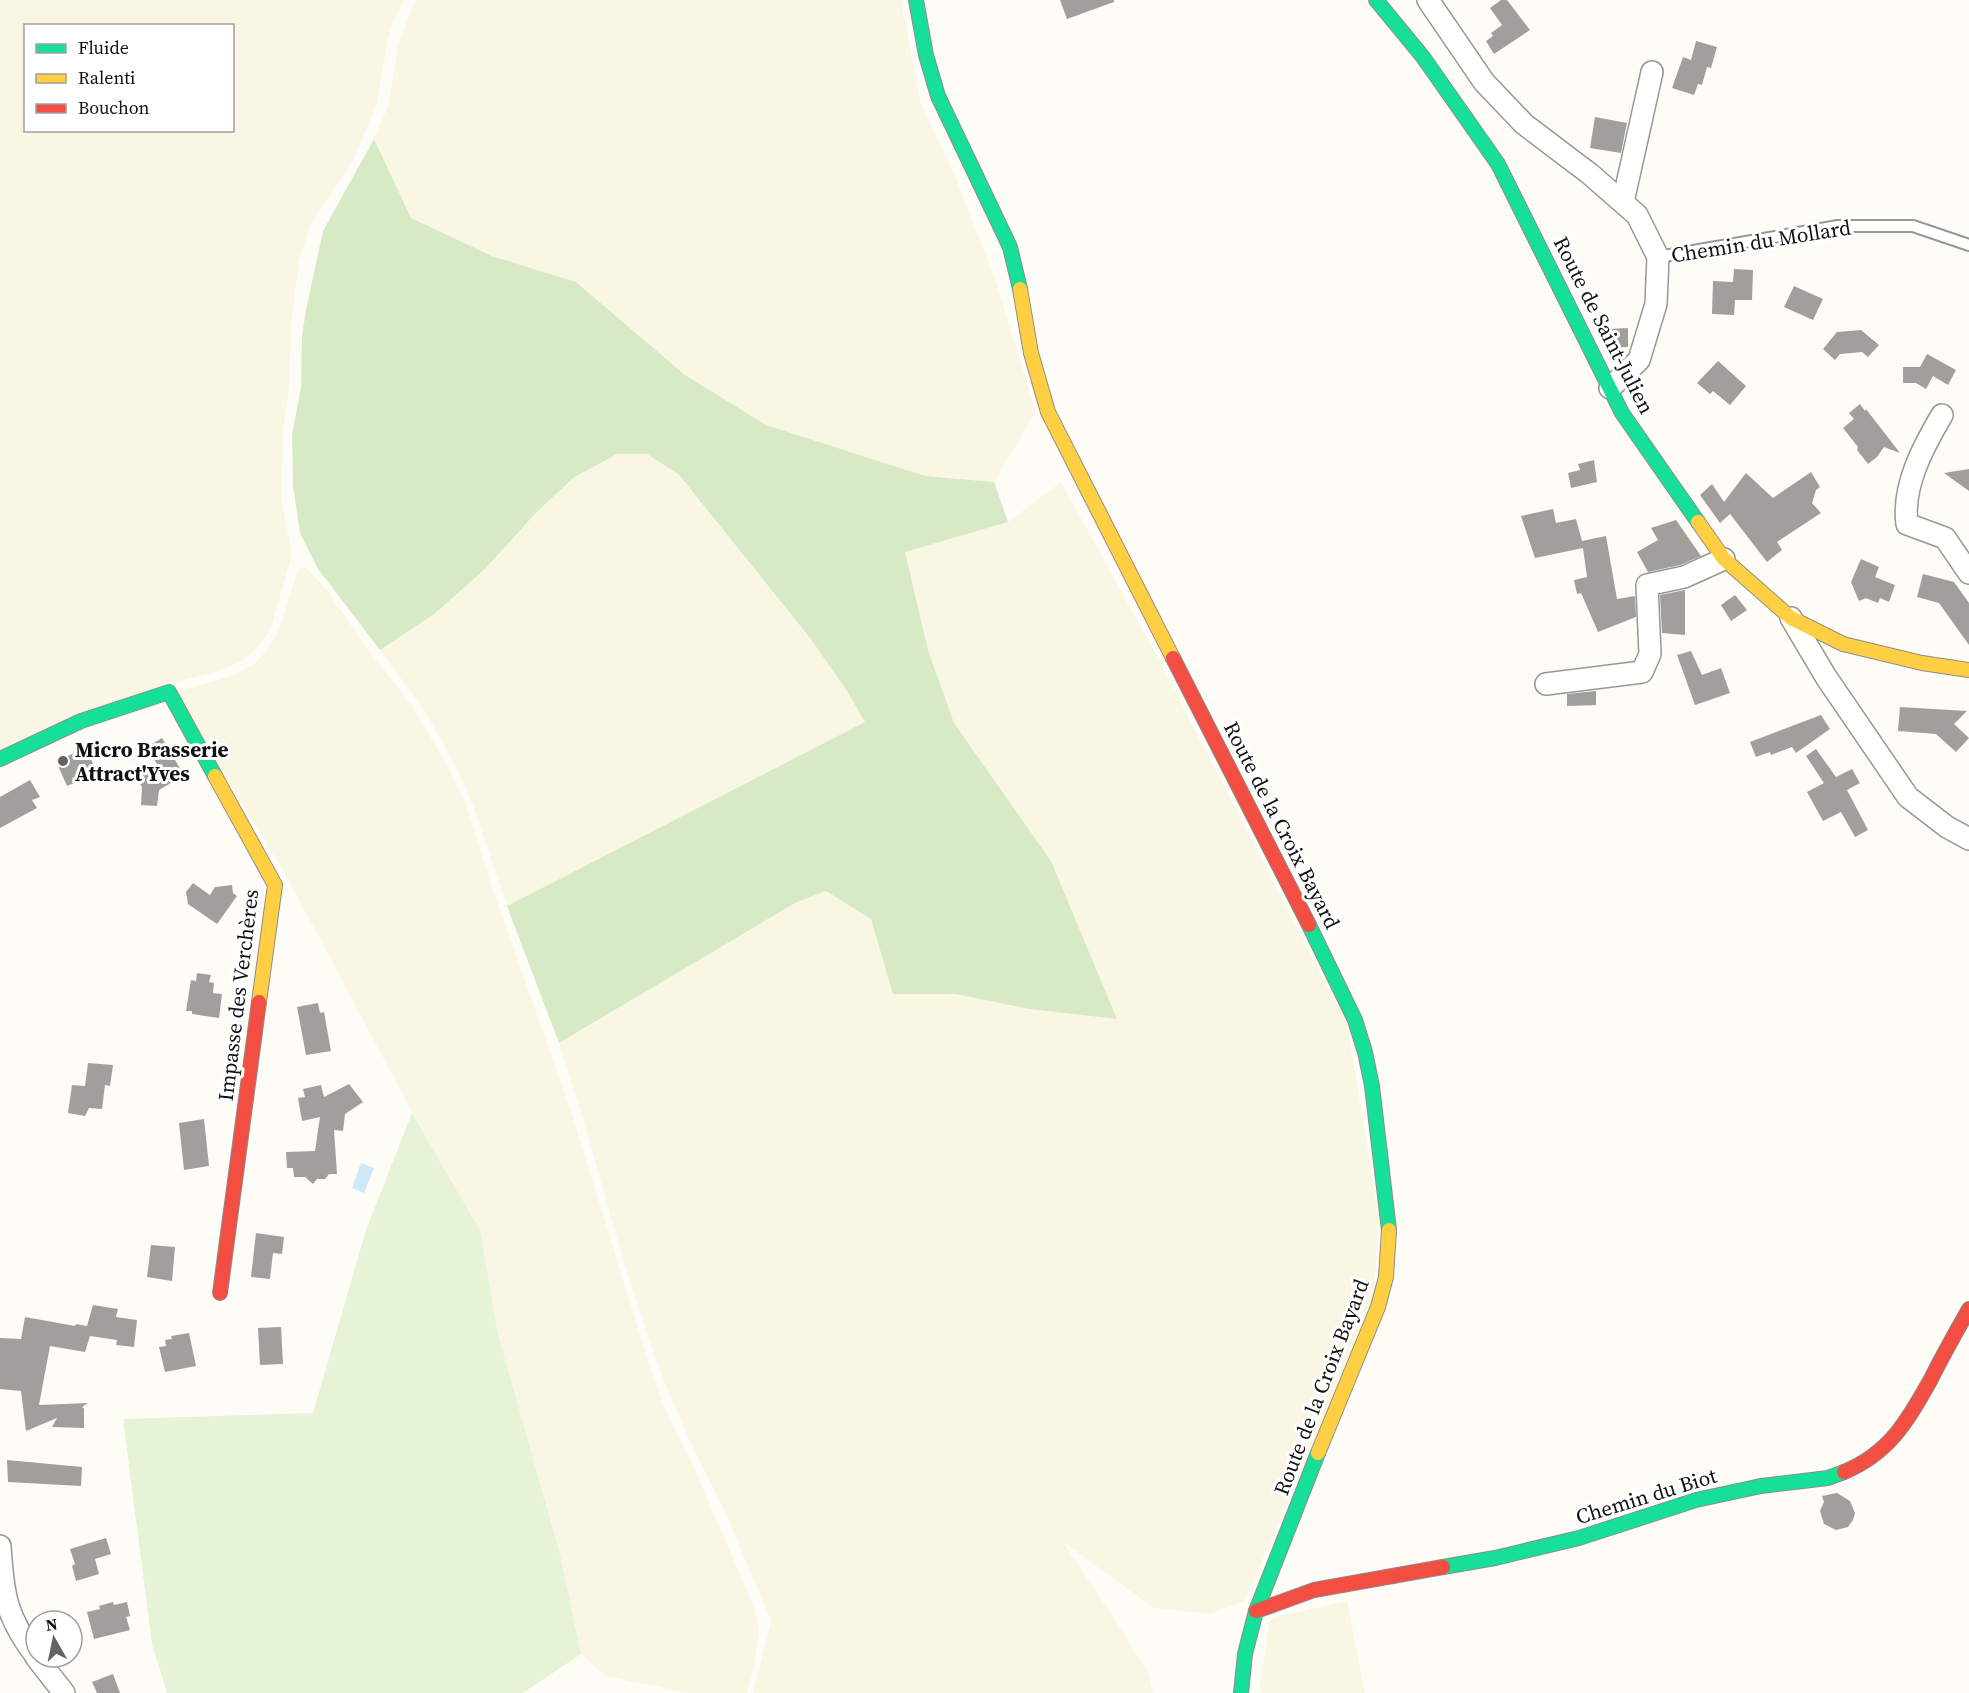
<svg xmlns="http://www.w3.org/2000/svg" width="1969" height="1693" font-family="'Source Serif 4',serif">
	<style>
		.farmland { fill: #f9f7e4; fill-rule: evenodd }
		.green { fill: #e7f3d7 }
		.forest { fill: #d8eac5 }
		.water { fill: #cde8f7 }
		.building { fill: #a19f9c }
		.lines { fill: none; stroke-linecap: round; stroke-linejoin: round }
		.lane-casing { stroke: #979795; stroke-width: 14 }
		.street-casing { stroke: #979795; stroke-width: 24 }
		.fast-casing { stroke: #8e8d8b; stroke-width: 16 }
		.slow-casing { stroke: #8e8d8b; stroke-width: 16 }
		.jam-casing { stroke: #8e8d8b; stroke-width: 16 }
		.lane { stroke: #fffffe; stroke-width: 10 }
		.street { stroke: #fffffe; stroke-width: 21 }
		.fast { stroke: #16e098; stroke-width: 14 }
		.slow { stroke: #ffcf43; stroke-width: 14 }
		.jam { stroke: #f24e42; stroke-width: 14 }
		.poi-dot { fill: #646362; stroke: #fff; stroke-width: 2 }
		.labels { text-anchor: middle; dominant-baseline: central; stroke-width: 6; stroke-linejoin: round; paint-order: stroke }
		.street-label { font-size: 21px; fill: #111; stroke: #fff }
		.poi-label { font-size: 21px; font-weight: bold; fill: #111; stroke: #fff; text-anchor: start }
	</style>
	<rect width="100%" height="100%" fill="#fdfcf7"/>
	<!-- farmland -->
	<g class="farmland">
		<path d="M0,0H404L394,20L388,38L377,104L352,163L311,223L299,261L291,327L289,389L283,431L281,499L292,554L270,631L253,652L240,662L218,671L156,687L0,752ZM26,26H232V130H26Z"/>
		<polygon points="418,0 901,0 920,101 955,176 995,279 1036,412 994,482 925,476 770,428 685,375 576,282 492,256 411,218 374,139 389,104 398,45 413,6"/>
		<polygon points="617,454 647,454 678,475 810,638 847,691 865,722 507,906 474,808 457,768 424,710 380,650 433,615 484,570 533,517 573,478"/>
		<polygon points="1061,482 1153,649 1347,1024 1379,1217 1374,1295 1312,1449 1244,1601 1211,1614 1154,1608 1063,1542 1123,1632 1149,1674 1153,1693 753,1693 771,1621 727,1516 686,1433 658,1366 624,1263 581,1112 559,1043 795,903 826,891 848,902 871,919 894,994 955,994 1029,1009 1117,1019 1051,861 954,723 928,650 905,551 1008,522"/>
		<polygon points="303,567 308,570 326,589 365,646 411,704 447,765 465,802 492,887 572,1114 650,1367 664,1406 691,1461 753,1604 759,1630 754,1667 747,1693 688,1693 605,1676 581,1654 560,1554 498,1334 480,1230 412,1112 287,877 173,693 231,676 254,664 268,649 279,630 297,572 299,568"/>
		<polygon points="1347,1601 1365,1693 1261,1693 1260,1685 1270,1618"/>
	</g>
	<!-- green -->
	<polygon class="green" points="412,1113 480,1230 498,1334 560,1554 581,1654 523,1693 167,1693 152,1644 123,1419 313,1413 366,1230"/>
	<!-- forest -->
	<polygon class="forest" points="374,139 411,218 492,256 576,282 685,375 766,425 925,476 994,482 1008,522 905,552 928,650 954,723 1051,861 1117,1019 1029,1009 955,994 893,994 871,919 826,891 795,903 559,1043 507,906 865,722 847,691 810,638 679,475 647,454 617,454 573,478 535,514 484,570 433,615 380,650 318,569 300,533 293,486 292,435 301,387 302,336 306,310 323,231"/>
	<!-- water -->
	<polygon class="water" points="361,1163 374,1168 364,1193 352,1188"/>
	<!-- building -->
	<g class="building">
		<polygon points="1060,0 1114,0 1114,2 1067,19"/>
		<polygon points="1501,0 1507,0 1530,30 1494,54 1486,41 1493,36 1491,33 1502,25 1490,8"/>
		<polygon points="1696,41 1717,47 1711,68 1707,67 1702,85 1698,84 1694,95 1672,88 1683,57 1691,60"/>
		<polygon points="1595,117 1627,123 1621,153 1590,148"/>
		<polygon points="1734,269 1753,270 1752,300 1735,300 1734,315 1712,314 1713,281 1733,282"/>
		<polygon points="1794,286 1823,299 1813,320 1784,307"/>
		<polygon points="1628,328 1628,347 1611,348 1608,329"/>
		<polygon points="1861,330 1879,345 1868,357 1862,352 1840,354 1835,360 1823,349 1837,332"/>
		<polygon points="1927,354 1956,370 1948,385 1933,376 1926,389 1916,383 1903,383 1903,367 1920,367"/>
		<polygon points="1718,361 1746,386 1730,405 1713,391 1710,394 1697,383"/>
		<polygon points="1860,404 1865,411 1866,409 1900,453 1884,447 1877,457 1868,464 1857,450 1858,447 1843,428 1854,419 1849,413"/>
		<polygon points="1594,460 1597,482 1571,488 1568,473 1580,470 1578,464"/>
		<polygon points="1969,469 1969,491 1944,473"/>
		<polygon points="1811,472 1820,487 1816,490 1812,503 1821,513 1777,542 1782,550 1767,562 1730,514 1720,523 1700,495 1712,484 1724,502 1746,473 1773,498"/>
		<polygon points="1553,509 1556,523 1576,519 1582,541 1606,536 1617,599 1635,596 1636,617 1598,632 1581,593 1577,594 1574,580 1587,577 1583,548 1535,558 1521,516"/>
		<polygon points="1676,520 1701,556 1680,565 1648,572 1637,552 1658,540 1651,528"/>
		<polygon points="1861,559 1879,567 1875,577 1895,585 1889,602 1880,598 1878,603 1866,598 1859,601 1851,582"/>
		<polygon points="1923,574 1954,582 1969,603 1969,645 1939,603 1917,597"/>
		<polygon points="1685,590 1685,635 1662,633 1660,595"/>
		<polygon points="1735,595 1747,610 1731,621 1721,605"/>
		<polygon points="1691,651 1702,675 1721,668 1730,693 1695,705 1677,655"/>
		<polygon points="1596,691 1596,705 1567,706 1567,694"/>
		<polygon points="1900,707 1967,711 1954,724 1969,738 1956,752 1936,734 1898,731"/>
		<polygon points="1821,715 1830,729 1796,753 1792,747 1771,755 1770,752 1756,757 1750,742"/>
		<polygon points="162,738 184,775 159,790 157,806 141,805 142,787 137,779 158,766 147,747"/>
		<polygon points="86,748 97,773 67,786 56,761"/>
		<polygon points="1816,749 1836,777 1852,769 1860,783 1847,790 1868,830 1855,837 1841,812 1823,821 1807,792 1824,783 1806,756"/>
		<polygon points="30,780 40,797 32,800 37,808 0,828 0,797"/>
		<polygon points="193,883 210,895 215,887 232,885 233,893 237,896 217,924 188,904 186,892"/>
		<polygon points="197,973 211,975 209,982 214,983 213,993 222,994 219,1018 192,1014 192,1011 186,1011 191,980 196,981"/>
		<polygon points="318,1003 320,1013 324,1012 331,1051 306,1055 297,1007"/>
		<polygon points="88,1063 113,1065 110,1086 105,1085 102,1109 89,1108 85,1116 68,1113 72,1085 85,1086"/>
		<polygon points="349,1084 363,1102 345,1114 343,1131 334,1130 337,1174 329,1174 325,1179 317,1179 313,1184 305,1177 294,1177 293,1168 287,1168 286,1152 315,1151 320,1117 302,1121 298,1098 305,1097 303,1089 321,1085 324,1097"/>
		<polygon points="204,1119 209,1166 184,1170 179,1123"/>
		<polygon points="256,1233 284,1237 282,1254 273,1253 270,1279 251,1277"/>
		<polygon points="151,1245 175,1247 172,1281 147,1277"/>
		<polygon points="93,1305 118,1309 116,1317 137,1320 134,1347 116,1345 117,1340 90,1336 85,1352 50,1346 39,1405 88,1403 82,1407 84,1409 84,1428 52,1427 57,1418 26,1431 21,1391 0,1389 0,1338 21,1339 25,1317 75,1326 76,1324 87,1326"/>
		<polygon points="281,1327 283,1364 260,1365 258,1328"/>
		<polygon points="189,1333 196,1366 165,1372 159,1347 166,1346 165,1340 172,1339 171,1336"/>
		<polygon points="7,1460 82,1467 81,1486 8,1482"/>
		<polygon points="1837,1493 1850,1501 1855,1513 1853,1520 1848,1527 1836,1530 1824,1524 1820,1511 1824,1502 1822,1496"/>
		<polygon points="106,1538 111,1554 95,1559 99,1574 76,1581 72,1566 75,1564 70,1549"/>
		<polygon points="113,1602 114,1605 127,1602 130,1616 126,1617 130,1630 94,1639 87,1612 100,1609 99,1606"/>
		<polygon points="113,1674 120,1693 97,1693 92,1682"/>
	</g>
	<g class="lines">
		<defs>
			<polyline id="lane" points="1658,257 1838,226 1913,226 1969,245"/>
			<g id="street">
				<polyline points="1428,0 1484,82 1524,124 1590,174 1637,215 1658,257 1656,304 1639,360 1610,388"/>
				<polyline points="1623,202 1652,72"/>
				<path d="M1942,415C1923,447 1902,486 1907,524L1945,538L1969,573"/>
				<polyline points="1791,618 1826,677 1908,797 1947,827 1969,839"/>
				<polyline points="1546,684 1642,672 1650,654 1647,585 1684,577 1724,559"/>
				<path d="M0,1546C3,1595 6,1617 36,1656"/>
				<polyline points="36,1657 64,1693"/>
			</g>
			<g id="fast">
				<polyline points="916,0 926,55 938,96 1010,247 1020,289"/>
				<polyline points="1376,0 1423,57 1498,164 1622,413 1698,522"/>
				<polyline points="0,759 81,721 169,692 215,776"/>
				<polyline points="1309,925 1355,1020 1365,1052 1372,1086 1389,1230"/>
				<polyline points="1443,1567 1495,1558 1579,1538 1696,1500 1761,1486 1828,1478 1844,1472"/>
				<polyline points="1241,1693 1245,1654 1256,1611 1318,1453"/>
			</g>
			<g id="slow">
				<polyline points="1020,289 1031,353 1048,412 1173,658"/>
				<polyline points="1698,522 1724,559 1791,618 1843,644 1922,663 1969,670"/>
				<polyline points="215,776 275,885 259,1002"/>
				<polyline points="1318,1453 1378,1307 1386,1277 1389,1230"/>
			</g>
			<g id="jam">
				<polyline points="1173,658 1309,925"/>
				<polyline points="220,1293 259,1002"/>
				<path d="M1844,1472C1890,1453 1908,1420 1931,1379C1943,1355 1956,1332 1969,1309"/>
				<polyline points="1256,1611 1314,1590 1443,1567"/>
			</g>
		</defs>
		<!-- lane casing -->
		<use href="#lane" class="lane-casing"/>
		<!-- street casing -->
		<use href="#street" class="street-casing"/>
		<!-- fast casing -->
		<use href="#fast" class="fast-casing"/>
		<!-- slow casing -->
		<use href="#slow" class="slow-casing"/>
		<!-- jam casing -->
		<use href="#jam" class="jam-casing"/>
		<!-- lane -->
		<use href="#lane" class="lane"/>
		<!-- street -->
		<use href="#street" class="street"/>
		<!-- fast -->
		<use href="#fast" class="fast"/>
		<!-- slow -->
		<use href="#slow" class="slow"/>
		<!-- jam -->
		<use href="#jam" class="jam"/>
	</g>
	<!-- markers -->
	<circle class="poi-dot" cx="63" cy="761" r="6"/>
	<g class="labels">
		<!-- street labels -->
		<g class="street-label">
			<text transform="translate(1761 241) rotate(-9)">Chemin du Mollard</text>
			<text transform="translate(1604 325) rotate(63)">Route de Saint-Julien</text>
			<text transform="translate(1282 825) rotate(63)">Route de la Croix Bayard</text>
			<text transform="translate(238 995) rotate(-83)">Impasse des Verchères</text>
			<text transform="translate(1321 1387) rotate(-69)">Route de la Croix Bayard</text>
			<text transform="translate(1646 1496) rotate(-17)">Chemin du Biot</text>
		</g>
		<!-- poi labels -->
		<g class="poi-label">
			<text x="75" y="749">Micro Brasserie<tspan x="75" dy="24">Attract'Yves</tspan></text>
		</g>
	</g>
	<!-- legend -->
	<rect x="24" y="24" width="210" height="108" fill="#ffffff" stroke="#a0a0a0" stroke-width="1.5"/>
	<rect x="36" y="44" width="30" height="9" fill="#16e098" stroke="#a0a0a0" stroke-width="1.5"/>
	<text x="78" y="54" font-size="18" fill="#111111">Fluide</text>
	<rect x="36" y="74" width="30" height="9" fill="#ffcf43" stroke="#a0a0a0" stroke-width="1.5"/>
	<text x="78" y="84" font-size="18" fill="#111111">Ralenti</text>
	<rect x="36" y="104" width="30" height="9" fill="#f24e42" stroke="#a0a0a0" stroke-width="1.5"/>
	<text x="78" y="114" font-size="18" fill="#111111">Bouchon</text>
	<!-- north arrow -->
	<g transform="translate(54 1639) rotate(351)"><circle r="28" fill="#ffffff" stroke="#a0a0a0" stroke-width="1.5"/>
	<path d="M0-4.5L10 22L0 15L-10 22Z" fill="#646362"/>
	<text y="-9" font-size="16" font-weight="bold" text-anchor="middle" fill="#111111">N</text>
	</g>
</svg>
